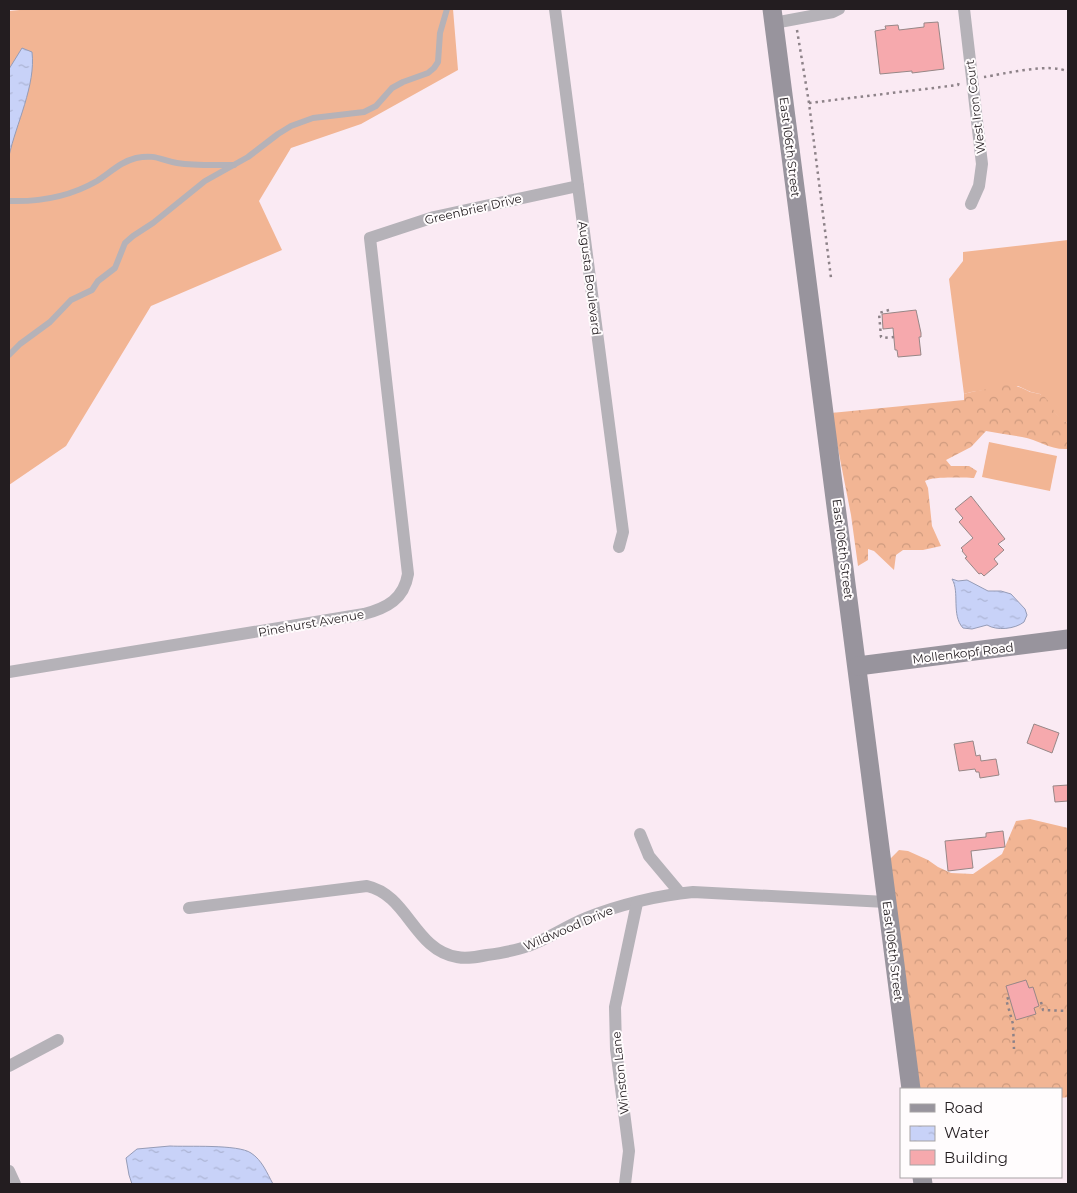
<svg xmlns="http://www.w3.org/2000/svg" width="1077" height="1193" font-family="Montserrat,sans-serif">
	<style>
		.grass { fill: #f2b594 }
		.forest { fill: url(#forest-crowns) }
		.water { fill: url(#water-ripples); stroke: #969cb7 }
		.building { fill: #f6a9ad; stroke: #978787 }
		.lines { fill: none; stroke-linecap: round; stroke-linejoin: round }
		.path { stroke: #8d8288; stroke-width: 2.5; stroke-dasharray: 2.5 4; stroke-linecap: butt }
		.lane { stroke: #b5b2b8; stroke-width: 6 }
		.street { stroke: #b5b2b8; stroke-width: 12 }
		.secondary { stroke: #98949d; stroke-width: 19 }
		.labels { text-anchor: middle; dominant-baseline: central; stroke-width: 4; stroke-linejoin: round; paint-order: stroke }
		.street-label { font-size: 12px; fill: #231d20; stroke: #fffcfd }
	</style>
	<defs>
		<pattern id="forest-crowns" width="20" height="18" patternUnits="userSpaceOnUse" patternTransform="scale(1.25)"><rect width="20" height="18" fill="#f2b594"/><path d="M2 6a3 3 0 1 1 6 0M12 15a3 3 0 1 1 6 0" fill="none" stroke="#cf9b7f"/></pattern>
		<pattern id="water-ripples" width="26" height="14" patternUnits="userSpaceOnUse" patternTransform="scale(1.25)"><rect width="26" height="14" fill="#c8d2f8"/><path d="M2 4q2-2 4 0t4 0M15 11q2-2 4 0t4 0" fill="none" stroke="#acb4d4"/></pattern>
	</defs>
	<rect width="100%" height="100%" fill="#faeaf3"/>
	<!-- grass -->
	<g class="grass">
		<polygon points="30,9 453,9 458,70 361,124 291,148 259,201 282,250 151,306 66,446 9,485 9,11"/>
		<polygon points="1068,240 1068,423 1061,420 1052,410 1046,399 1040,394 1031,392 1018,386 971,392 964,394 949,279 963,261 963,252"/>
		<polygon points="989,442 1057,456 1050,491 982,477"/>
	</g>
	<!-- forest -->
	<g class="forest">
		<path d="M1000,382C1008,385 1012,384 1019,387C1023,388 1026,390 1030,392C1034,393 1038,393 1042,395C1052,401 1051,415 1068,423V449C1049,450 1039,440 1022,437C1010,435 998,433 986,431L971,447L946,460L951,466H969L977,471L974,478C963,478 934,476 925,481L928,488L932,526L941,546L923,550H903L896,555L894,570L874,551L868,549V560L858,566L851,515L831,413L964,400V394C979,389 987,392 1000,382Z"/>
		<polygon points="1030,819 1068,828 1068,1097 1061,1098 1061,1089 920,1089 890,859 899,850 908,851 928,860 938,867 951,873 973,874 1002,854 1016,821"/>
	</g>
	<!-- water -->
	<g class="water">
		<path d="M22,48L32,52C36,85 16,124 9,156V69Z"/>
		<path d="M952,579L958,581L967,580L988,591H1001L1011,594L1025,609L1027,615L1024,622C1015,629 997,631 987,625L972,629L963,628C951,615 960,592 952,579Z"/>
		<path d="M170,1146C187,1147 238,1144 251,1153C262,1160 267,1173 273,1184H132L129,1175L126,1158L137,1149Z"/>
	</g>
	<!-- building -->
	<g class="building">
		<polygon points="938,22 944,69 912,73 912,71 880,74 875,31 886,29 885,26 898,25 899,30 924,27 924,23"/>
		<polygon points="916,310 921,333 921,337 919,337 921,355 898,357 897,350 895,350 893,328 883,329 882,314"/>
		<polygon points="971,496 1005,539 998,544 1004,550 994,559 998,564 984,576 981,573 979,574 965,558 967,557 962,551 963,550 961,548 973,538 959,522 963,518 955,509"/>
		<polygon points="1034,724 1059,733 1052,753 1027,743"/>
		<polygon points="973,741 976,756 980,755 981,761 996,759 999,775 980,778 979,772 976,772 975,769 959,771 954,744"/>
		<polygon points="1068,785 1068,801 1055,802 1053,786"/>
		<polygon points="1003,831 1005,847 971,851 973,868 948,871 945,841 986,837 986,833"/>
		<polygon points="1026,980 1029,988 1033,987 1039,1006 1034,1008 1036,1014 1016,1020 1006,986"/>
	</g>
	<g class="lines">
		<!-- path -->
		<g class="path">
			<polyline points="797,30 809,103 831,278"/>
			<path d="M984,77C1004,74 1052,62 1068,72"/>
			<polyline points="809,103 958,85 959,82"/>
			<polyline points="889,310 879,313 881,337 883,338 894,337"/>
			<polyline points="1009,998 1006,999 1013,1024 1014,1049"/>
			<polyline points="1041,1002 1043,1010 1068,1011"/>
		</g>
		<!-- lane -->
		<g class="lane">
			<path d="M9,201C39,202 71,196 97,181C110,173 120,162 136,158C156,154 160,160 177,163C196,166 215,165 234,165"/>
			<polyline points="9,355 20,344 50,322 71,300 92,290 98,281 115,268 125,243 133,236 153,223 205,181 248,157 278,134 291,126 313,118 364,112 376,106 392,88 403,82 428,73 434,68 438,62 440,33 447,9"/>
		</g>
		<!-- street -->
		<g class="street">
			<polyline points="555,9 623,532 619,547"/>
			<polyline points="964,9 982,164 979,186 971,204"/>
			<polyline points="774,23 833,12 839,9"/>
			<path d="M9,672L364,614C387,608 404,599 408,574L370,238L434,217L578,186"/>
			<polyline points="640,834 649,856 680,893"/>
			<path d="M189,908L367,886C408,895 414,950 457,957C467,959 477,957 487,955C501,953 515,951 528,946C548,939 566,926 586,918C618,905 659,895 693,892L886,902"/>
			<polyline points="9,1066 58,1040"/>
			<polyline points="9,1171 15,1184"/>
			<polyline points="625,1184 629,1151 616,1049 615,1007 637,903"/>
		</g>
		<!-- secondary -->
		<g class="secondary">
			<polyline points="772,9 911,1089"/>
			<polyline points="858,666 1068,639"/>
			<polyline points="922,1177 923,1184"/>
		</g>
	</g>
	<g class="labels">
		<!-- street labels -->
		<g class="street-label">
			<text transform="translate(975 107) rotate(-97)">West Iron Court</text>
			<text transform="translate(790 147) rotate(83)">East 106th Street</text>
			<text transform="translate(473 209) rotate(-13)">Greenbrier Drive</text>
			<text transform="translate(590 278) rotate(83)">Augusta Boulevard</text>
			<text transform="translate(843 549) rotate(83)">East 106th Street</text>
			<text transform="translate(311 623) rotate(-10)">Pinehurst Avenue</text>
			<text transform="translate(963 653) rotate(-7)">Mollenkopf Road</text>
			<text transform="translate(568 928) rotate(-23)">Wildwood Drive</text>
			<text transform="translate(893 951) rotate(83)">East 106th Street</text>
			<text transform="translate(620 1073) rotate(-96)">Winston Lane</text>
		</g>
	</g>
	<!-- border -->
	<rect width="1077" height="1193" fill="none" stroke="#231d20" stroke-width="20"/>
	<!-- legend -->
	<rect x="900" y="1088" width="162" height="90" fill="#fffcfd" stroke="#a7a3a5"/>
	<rect x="910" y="1104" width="25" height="8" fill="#98949d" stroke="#a7a3a5"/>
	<text x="944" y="1113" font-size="15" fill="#231d20">Road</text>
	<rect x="910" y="1126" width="25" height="15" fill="url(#water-ripples)" stroke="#a7a3a5"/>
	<text x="944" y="1138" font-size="15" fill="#231d20">Water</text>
	<rect x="910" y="1150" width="25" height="15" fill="#f6a9ad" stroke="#a7a3a5"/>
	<text x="944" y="1163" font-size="15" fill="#231d20">Building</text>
</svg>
